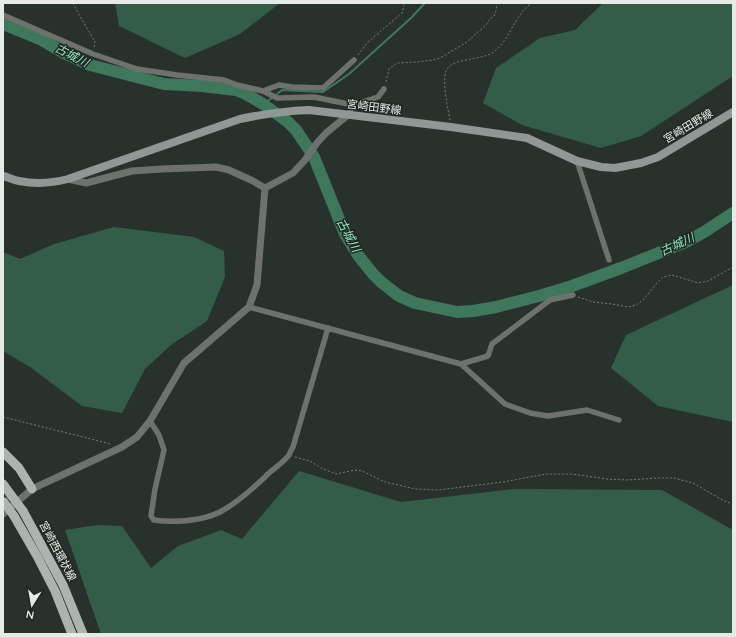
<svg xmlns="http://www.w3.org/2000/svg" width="736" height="637" font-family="Quicksand,'Noto Sans JP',sans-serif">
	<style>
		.green { fill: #335d49 }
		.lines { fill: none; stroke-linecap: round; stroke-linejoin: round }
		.stream { stroke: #3f775d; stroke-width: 2 }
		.river { stroke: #3f775d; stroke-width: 12 }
		.path { stroke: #767d79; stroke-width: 1; stroke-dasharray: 2 2; stroke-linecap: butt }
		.minor { stroke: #6e726f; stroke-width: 5.5 }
		.tertiary { stroke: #6e726f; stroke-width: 7 }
		.secondary { stroke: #919794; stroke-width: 8 }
		.primary { stroke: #acb4b0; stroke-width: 9 }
		.primary-bridge { stroke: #acb4b0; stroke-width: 9 }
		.labels { text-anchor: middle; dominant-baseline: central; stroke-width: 3; stroke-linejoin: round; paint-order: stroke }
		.street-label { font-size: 11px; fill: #e6ebe8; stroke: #202723 }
		.water-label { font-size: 12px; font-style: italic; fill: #92e8bf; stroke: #202723 }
	</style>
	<rect width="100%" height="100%" fill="#29312d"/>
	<!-- green -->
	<g class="green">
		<polygon points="115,3 280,3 240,34 185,58 119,26"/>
		<polygon points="603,3 733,3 733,76 641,136 601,148 522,125 483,103 496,68 540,38 575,30"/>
		<polygon points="114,227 194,237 224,251 225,277 207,321 171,345 145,369 122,413 82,406 30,367 3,351 3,252 20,259 54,244"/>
		<polygon points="733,285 733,422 658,406 611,368 626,335"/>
		<polygon points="299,471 401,502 514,489 662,490 733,530 733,634 101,634 65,530 97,525 122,526 151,568 178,546 221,530 242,539"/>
	</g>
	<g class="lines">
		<!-- stream -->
		<g class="stream">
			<polyline points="276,95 282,90 323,92 349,74 411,18 425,3"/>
			<polyline points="263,104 272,98"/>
		</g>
		<!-- river -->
		<polyline class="river" points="3,24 42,40 64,53 90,65 164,84 202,86 236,90 246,94 263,104 288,122 296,130 314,157 345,234 358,255 373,274 381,282 399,296 415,303 457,312 473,311 496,307 539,296 572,286 621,268 686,242 704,232 733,213"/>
		<!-- path -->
		<g class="path">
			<polyline points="73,3 78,13 95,42 94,48"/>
			<polyline points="358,55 367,43 402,13 404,5 402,3"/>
			<path d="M386,82L389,69L397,63L418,62L433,60L440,58L467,42L488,23C489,18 491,19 494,16C496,12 497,7 497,3"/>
			<path d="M450,120C448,109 441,78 447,69C452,62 465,60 472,59C480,57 489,56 495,51C511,38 514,15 532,3"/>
			<polyline points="578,297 593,302 612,304 628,307 636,305 644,299 656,284 663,277 672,275 698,283 708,281 733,267"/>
			<polyline points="3,417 111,444"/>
			<polyline points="295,457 310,461 323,469 336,474 355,470 362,471 385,482 415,489 438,490 503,482 546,474 572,474 607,479 627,480 658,478 674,478 693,483 724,501 733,504"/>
		</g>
		<!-- minor -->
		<g class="minor">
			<polyline points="3,15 93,54 137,69 177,75 224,80 237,85 263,91 277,98 314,97 353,105"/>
			<polyline points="263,91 279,85 292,87 323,88 354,60"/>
			<polyline points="348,115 353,105 378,97 384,89"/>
			<polyline points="577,161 609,260"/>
			<polyline points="249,307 461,364 505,404 530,413 548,416 587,410 619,420"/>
			<polyline points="461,364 488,356 492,344 550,300 573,295"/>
			<path d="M150,421L159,435L164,450L155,489L151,516L154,520C173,523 202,521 220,512C237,503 252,489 266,476C272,470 284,462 289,455C290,453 291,450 293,447L328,328"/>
		</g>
		<!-- tertiary -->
		<g class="tertiary">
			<polyline points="68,179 86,183 132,171 162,169 216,167 229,170 253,181 265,188"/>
			<polyline points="3,514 32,489 122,447 137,437 150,421 184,363 249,307 257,285 265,188 293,173 305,160 317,143 326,133 348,115"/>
		</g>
		<!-- secondary -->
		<path class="secondary" d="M3,176C8,177 13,180 19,181C34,184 53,183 68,179L240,119C263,114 286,111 309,110L451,127L527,138L577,161L601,167L615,168L641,163L658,157L733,112"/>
		<!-- primary -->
		<g class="primary">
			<polyline points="3,452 19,468 32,489"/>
			<polyline points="3,484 11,495"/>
			<polyline points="23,511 63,585 83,634"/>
			<polyline points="14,516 37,556 55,591 72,634"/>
		</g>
		<!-- primary-bridge -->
		<g class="primary-bridge">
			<polyline points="11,495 23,511"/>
			<polyline points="4,502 14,516"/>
		</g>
	</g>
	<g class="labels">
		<!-- street labels -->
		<g class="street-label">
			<text transform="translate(374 107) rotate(7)">宮崎田野線</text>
			<text transform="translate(688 126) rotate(-31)">宮崎田野線</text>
			<text transform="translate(58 551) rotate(62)">宮崎西環状線</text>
		</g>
		<!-- water labels -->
		<g class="water-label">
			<text transform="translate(72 55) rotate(27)">古城川</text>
			<text transform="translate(349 235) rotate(62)">古城川</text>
			<text transform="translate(677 244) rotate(-25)">古城川</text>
		</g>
	</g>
	<!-- border -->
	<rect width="736" height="637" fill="none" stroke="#e6ebe8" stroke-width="8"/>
	<!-- north arrow -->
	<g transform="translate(32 605) rotate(191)" stroke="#202723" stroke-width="3" paint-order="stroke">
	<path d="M0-3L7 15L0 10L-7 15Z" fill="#e6ebe8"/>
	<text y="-6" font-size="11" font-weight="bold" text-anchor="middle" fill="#e6ebe8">N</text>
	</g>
</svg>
